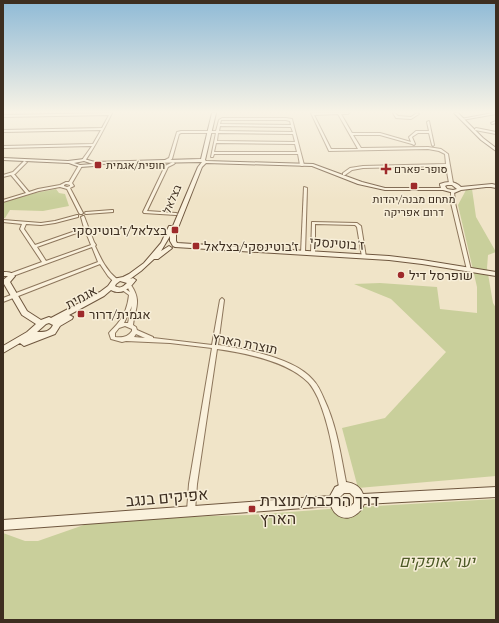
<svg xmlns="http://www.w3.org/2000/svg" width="499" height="623" font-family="'PT Serif',Heebo,serif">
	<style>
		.green { fill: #c9cf9b }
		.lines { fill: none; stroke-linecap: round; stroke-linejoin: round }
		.street-casing { stroke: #8d765c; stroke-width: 2 }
		.secondary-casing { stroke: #6f573f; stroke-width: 2 }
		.street { fill: #faf1dc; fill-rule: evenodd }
		.secondary { fill: #faf1dc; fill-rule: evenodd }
		.poi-dot { fill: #9e2a2b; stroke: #f7eed8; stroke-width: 1.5 }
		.labels { text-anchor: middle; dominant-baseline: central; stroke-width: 3; stroke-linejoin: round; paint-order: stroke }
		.far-poi-label { font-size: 11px; fill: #3d2e20; stroke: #f7eed8; text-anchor: start }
		.far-street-label { font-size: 11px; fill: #3d2e20; stroke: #f7eed8 }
		.poi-label { font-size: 13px; fill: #3d2e20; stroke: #f7eed8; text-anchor: start }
		.street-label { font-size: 13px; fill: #3d2e20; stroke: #f7eed8 }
		.near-street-label { font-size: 16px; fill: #3d2e20; stroke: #f7eed8 }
		.near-poi-label { font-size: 16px; fill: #3d2e20; stroke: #f7eed8; text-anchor: start }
		.near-park-label { font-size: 16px; font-style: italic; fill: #4d5a26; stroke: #f7eed8 }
	</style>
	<rect width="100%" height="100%" fill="#f0e4c8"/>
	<!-- green -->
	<g class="green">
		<polygon points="56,189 59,193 65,194 69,206 43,211 10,210 5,218 3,218 3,202 35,193"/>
		<polygon points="472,189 476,217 496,252 488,255 487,268 493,303 496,308 496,476 358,488 342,428 385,418 446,352 391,299 354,284 380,283 437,287 440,309 477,313 477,287 458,205 466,190"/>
		<polygon points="496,499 496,620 3,620 3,533 25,541 38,541 101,519 250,515 342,508"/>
	</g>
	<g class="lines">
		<defs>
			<g id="street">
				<path d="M110,113H112C104,129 96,145 85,161L82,160L92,146L3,148V146L93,144L101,130L3,132V130L102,128L109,115L3,117V115Z"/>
				<path d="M311,113H349L348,114H341L352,133H380L411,142L409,137L416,131H429L427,122L429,121L434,145L433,146L432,145L429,133H418L412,137L415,144L414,145L412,144L380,135H353L361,148L428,147L441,149L448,154L453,183L451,184L449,183L446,166L363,168L352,170L345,175H343V173L350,168L363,166L446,164L445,154L439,151L428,149L329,151ZM338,114L358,149H331L314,115Z"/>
				<polygon points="393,113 395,113 398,116 411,117 417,113 419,114 411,119 396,118"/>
				<polygon points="493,113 496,113 496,114 462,120 461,119"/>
				<path d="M222,118H286L292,119L304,165L302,166L300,165L298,154H214L213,157H211L216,133H181L179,134L172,159L167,162H165V160L169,158L177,132L181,131H216L219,120ZM221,120H286L290,121L291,125L220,124ZM220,126L291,127L293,132L219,131ZM218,133L293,134L295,142L217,141ZM216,143L295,144L297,152H214Z"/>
				<polygon points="496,121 496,123 492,124 491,123"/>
				<polygon points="476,128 496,132 496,134 475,130 475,129"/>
				<path d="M24,161L27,162L15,174H14L29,192L38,189L60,185L66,182H69L79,165H81L82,166L72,183L74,186L70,188L83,213L82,214H80L79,213L67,189L60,187L39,191L3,202V200L26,193L11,175L3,177V175L13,172ZM66,184L70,185V186L67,187L64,186V185Z"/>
				<polygon points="173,162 175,163 174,164 168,167 147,211 176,213 178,214 176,215 144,213 143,212 165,166"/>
				<polygon points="304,187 307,188 305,253 303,254 301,253"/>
				<polygon points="451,190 454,191 455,203 471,270 469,271 467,270 451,203"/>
				<polygon points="112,210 113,210 113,212 86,214 84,213 86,212"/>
				<path d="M77,215H78V217L55,223L41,225L26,224L24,229L35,245L84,228L81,217L83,216H84L94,242L96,245L95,246C101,259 106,270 117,279V281H113L108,276L100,264L3,302V298L98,262L92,247L13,276H9V274L42,262L20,229L22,224L3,222V220L41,223L55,221ZM85,230L91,245L46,261L37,247Z"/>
				<polygon points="312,222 357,223 361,226 366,257 364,258 362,257 357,227 355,225 315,224 315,254 311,254 311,253"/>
				<path d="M129,284L131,285C142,301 135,308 133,325L136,327L137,330L153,337V338L212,345L220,300L222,298L224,300L218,345C245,349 295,358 313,380C318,385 321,392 324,399C337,426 341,457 347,487L346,489L343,491L340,489L339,487C334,457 330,426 318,398C315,392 312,386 308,382C287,361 245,353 217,349L197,484L195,511L194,514L191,515L188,514L187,511L189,484L212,348L170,343L126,341L122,342L111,339L109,333C112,329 116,326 118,323C125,315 128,304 129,295L122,290L124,288L130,292L127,286ZM132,306L128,323H124ZM125,326L132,329V331C128,337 122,338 115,337V333L119,328ZM136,334L145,338L134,337Z"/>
			</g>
			<g id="secondary">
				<path d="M212,113H216L205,160L206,161L313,164L362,182L385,188H441L440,185V184C448,181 455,181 461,187L492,184L496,185V188L491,187H486L461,190L454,193L443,190H385L358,184L312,166L206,163L202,167L176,233V241L177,243L389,256L422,260L496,272V276L422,264L389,260L175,247L173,246L170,241V236L161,251L169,246L172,248L171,249L158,259H154L141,271L130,279L133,278L136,280C130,288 122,296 111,290L104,296L69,315L73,317L72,319L60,326L55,334L24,346L20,343L3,353V346L27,332L36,324L22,315L4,284H3V280L8,276H3V272C8,272 12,272 15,276L10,282L27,311L41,320L49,317L51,318L100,292L108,286L113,279L123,277L129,274L144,263L161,243L169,226H173L198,167L202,162L96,164V166H94L80,167L69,163L3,160V158L68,161L84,159L95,162L201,159ZM84,161L93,164L80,165L74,163ZM447,185H452L457,189L453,190L447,189L445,186ZM120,281L127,283C123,287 120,289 115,286L116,284ZM49,323L53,325C50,332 44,332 37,332L46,324Z"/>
				<polygon points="454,113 458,113 483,138 496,148 496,151 481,140"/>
				<path d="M346,482C354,483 360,486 363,494L496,487V497L364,504C358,520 338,524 331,506L3,530V520L330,496L335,487ZM344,493H350L354,497V503L350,507H344L340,503V497Z"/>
			</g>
		</defs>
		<!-- street casing -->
		<use href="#street" class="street-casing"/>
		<!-- secondary casing -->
		<use href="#secondary" class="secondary-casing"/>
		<!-- street -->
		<use href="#street" class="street"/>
		<!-- secondary -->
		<use href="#secondary" class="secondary"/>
	</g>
	<!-- sky -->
	<linearGradient id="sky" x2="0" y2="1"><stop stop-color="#8fbad6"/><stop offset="0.56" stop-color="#f8f3e6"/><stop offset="1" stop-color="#f8f3e6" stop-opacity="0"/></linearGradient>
	<rect width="499" height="200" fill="url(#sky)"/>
	<!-- markers -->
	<g class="poi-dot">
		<rect x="94" y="161" width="8" height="8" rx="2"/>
		<path d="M384 163h4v4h4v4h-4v4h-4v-4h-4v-4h4z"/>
		<rect x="410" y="182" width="8" height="8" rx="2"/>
		<rect x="171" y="226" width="8" height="8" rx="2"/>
		<rect x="192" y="242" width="8" height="8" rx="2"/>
		<circle cx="401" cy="275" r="4"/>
		<rect x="77" y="310" width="8" height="8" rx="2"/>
		<rect x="248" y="505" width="8" height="8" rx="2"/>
	</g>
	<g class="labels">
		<!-- far-poi labels -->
		<g class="far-poi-label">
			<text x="106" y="165">חופית/אגמית</text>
			<text x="394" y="169">סופר-פארם</text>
			<text x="414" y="199" text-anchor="middle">מתחם מבנה/יהדות<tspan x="414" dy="13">דרום אפריקה</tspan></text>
		</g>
		<!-- far-street labels -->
		<g class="far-street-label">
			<text transform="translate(172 199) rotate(-67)">בצלאל</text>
		</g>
		<!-- poi labels -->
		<g class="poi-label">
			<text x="167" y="230" text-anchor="end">בצלאל/ז׳בוטינסקי</text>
			<text x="204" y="246">ז׳בוטינסקי/בצלאל</text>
			<text x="409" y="275">שופרסל דיל</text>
			<text x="89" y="314">אגמית/דרור</text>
		</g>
		<!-- street labels -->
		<g class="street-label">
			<text transform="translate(337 243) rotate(4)">ז'בוטינסקי</text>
			<text transform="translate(81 297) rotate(-29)">אגמית</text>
			<text transform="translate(245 343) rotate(11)">תוצרת הארץ</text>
		</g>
		<!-- near-street labels -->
		<g class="near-street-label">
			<text transform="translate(167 497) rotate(-5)">אפיקים בנגב</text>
		</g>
		<!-- near-poi labels -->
		<g class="near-poi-label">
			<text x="260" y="500">דרך הרכבת/תוצרת<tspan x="260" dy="18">הארץ</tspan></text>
		</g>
		<!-- near-park labels -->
		<g class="near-park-label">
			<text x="437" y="561">יער אופקים</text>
		</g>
	</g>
	<!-- border -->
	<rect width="499" height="623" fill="none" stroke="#3d2e20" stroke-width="8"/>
</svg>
